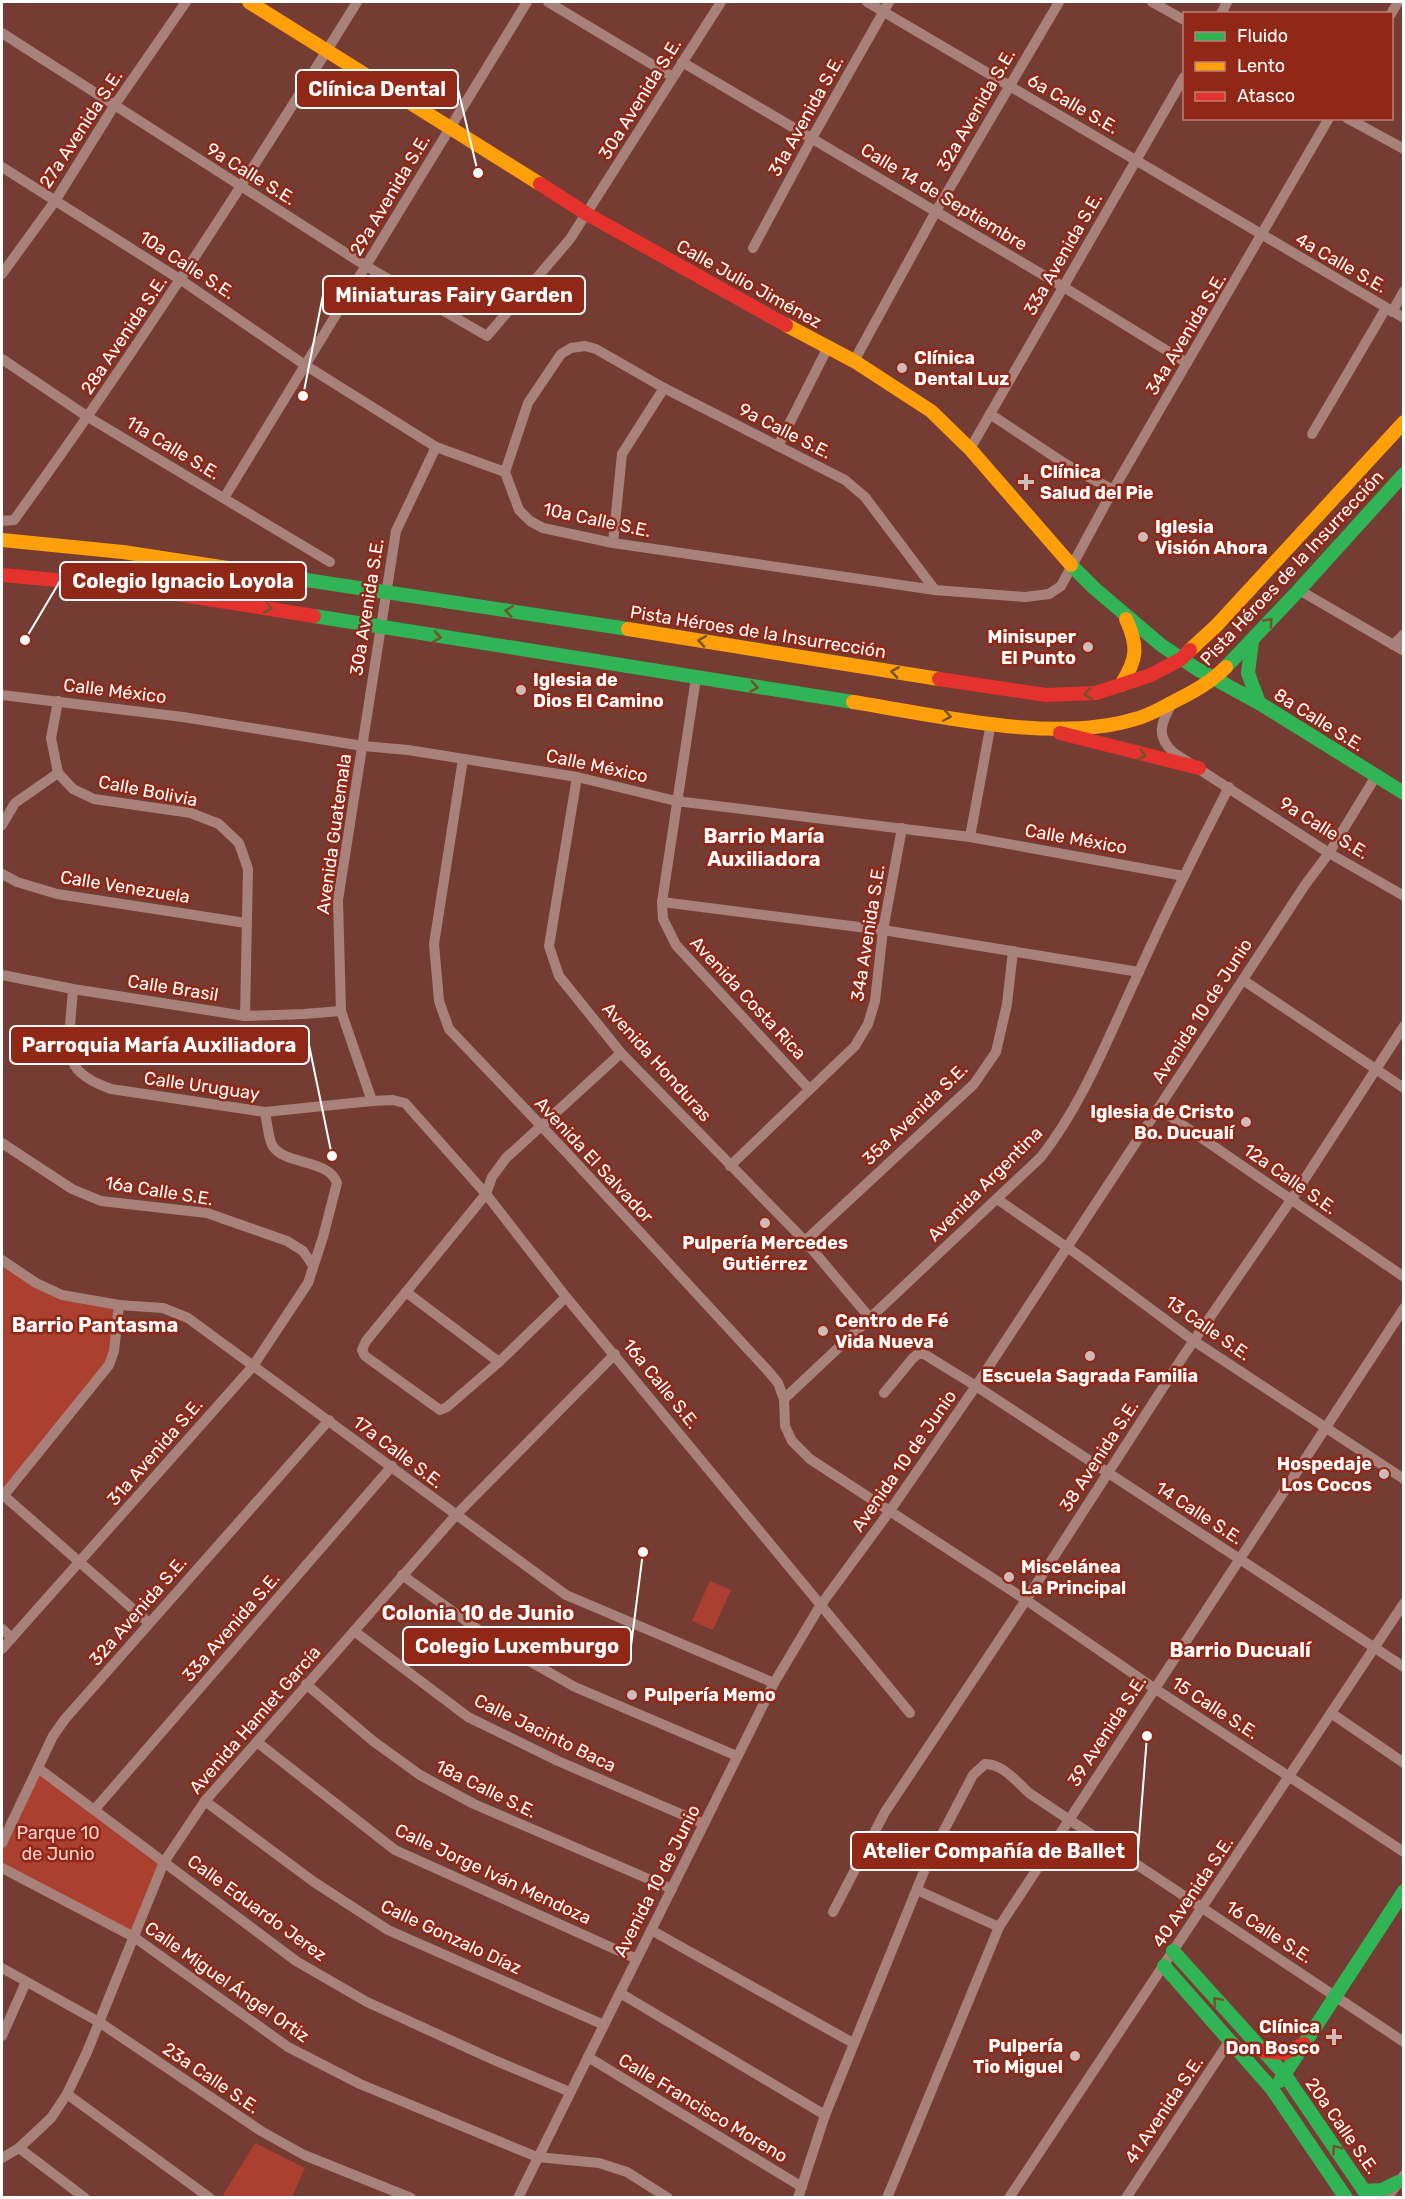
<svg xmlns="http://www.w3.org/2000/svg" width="1405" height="2199" font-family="Rubik,sans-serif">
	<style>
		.green { fill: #ab4030 }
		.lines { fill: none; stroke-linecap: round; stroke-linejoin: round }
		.street { stroke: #a8827a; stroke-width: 10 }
		.fast { stroke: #30b455; stroke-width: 14 }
		.slow { stroke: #ff9f0a; stroke-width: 14 }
		.jam { stroke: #e5322d; stroke-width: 14 }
		.oneway { stroke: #74522a }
		.poi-dot { fill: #cfbbb8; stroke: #912817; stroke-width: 2 }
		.labels { text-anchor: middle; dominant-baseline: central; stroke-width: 5; stroke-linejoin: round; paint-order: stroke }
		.street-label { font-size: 18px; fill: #fff; stroke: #912817 }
		.poi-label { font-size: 18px; font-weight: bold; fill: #fff; stroke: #912817; text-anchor: start }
		.park-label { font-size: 18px; fill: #fbd1cb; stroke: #912817 }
		.neighbourhood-label { font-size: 20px; font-weight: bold; fill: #fff; stroke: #912817 }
		.leader { fill: none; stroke: #fff; stroke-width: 2 }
		.callout-dot { fill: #fff; stroke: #912817; stroke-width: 2 }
		.callout { fill: #912817; stroke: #fff; stroke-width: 2 }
		.callout-label { font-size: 20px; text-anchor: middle; font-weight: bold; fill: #fff }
	</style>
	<rect width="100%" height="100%" fill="#753c33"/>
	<!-- green -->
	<g class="green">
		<polygon points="2,1260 36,1283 119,1305 114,1351 2,1494"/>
		<polygon points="710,1581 731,1590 713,1630 692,1621"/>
		<polygon points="38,1768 164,1862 134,1937 2,1868 2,1843"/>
		<polygon points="255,2143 305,2168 292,2197 227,2198 223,2195"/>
	</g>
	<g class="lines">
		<!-- street -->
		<g class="street">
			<polyline points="548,2 673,77"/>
			<polyline points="867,2 1404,318"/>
			<polyline points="1152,2 1184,20"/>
			<polyline points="1221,14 1227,2"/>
			<polyline points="1391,14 1398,2"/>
			<polyline points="2,33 366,266 487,336 570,239 721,2"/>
			<polyline points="682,62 1062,286 1187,363"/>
			<polyline points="1347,118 1404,149"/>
			<polyline points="2,167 181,280 305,365 436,447 505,472"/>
			<polyline points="753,248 812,138 889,2"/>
			<polyline points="2,274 55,201 114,106 186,2"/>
			<polyline points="1392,312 1404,291"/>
			<polyline points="2,359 88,417 330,562"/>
			<polyline points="854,361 935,213 1059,2"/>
			<polyline points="990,414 1067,465 1113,490"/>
			<polyline points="1312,434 1386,308"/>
			<polyline points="778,446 828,347"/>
			<polyline points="970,449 1184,77"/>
			<polyline points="505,472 519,510 530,521 543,528 613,543 935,590 1025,597 1049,594 1061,586 1113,490 1329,118"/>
			<polyline points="505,472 528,403 561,354 571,348 585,346 596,349 664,388 845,480 865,497 935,590"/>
			<polyline points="224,498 527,2"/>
			<path d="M2,521L14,520C136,352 248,178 357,2"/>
			<polyline points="613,543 622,454 664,388"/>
			<polyline points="1299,590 1404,651"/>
			<polyline points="1393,645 1404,634"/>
			<polyline points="696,678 662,902 663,919 676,945 809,1089"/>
			<polyline points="2,695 183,717 363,746 408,750 577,777 676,801 970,837 1184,876"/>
			<polyline points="58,701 51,738 58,773 73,789 94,799 191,813 219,824 239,843 248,869 245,1016"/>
			<path d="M1172,703C1161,723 1155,736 1174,753L1329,853L1404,896"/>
			<polyline points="463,759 434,944 439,1001 449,1029 567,1153 769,1372 778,1383 784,1399 785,1426 792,1441 810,1459 1026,1600 1154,1688 1404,1852"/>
			<polyline points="577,777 549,946 559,976 621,1053 805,1241 870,1318"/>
			<polyline points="2,825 15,803 58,773"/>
			<polyline points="970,837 991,723"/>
			<polyline points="2,874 17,882 57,894 246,923"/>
			<polyline points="662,902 883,930 1139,972"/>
			<polyline points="2,975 73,989 245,1016 304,1014 341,1011"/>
			<polyline points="1243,980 1404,1088"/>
			<path d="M73,989C72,1010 65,1048 75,1066C83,1078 98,1084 111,1089L265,1112L372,1101L393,1100L405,1103L486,1194L566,1297L910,1713"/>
			<polyline points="372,1101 341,1011 338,900 396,531 436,447"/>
			<polyline points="1158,1108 1404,1277"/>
			<polyline points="2,1143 72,1189 101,1201 207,1213 287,1241 303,1251 312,1264"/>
			<polyline points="730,1166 855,1046 868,1024 875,1001 883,930 902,828"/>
			<polyline points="997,1199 1081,1257 1194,1341 1404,1479"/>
			<polyline points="805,1241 974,1084 996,1052 1007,1004 1013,951"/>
			<polyline points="2,1260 36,1283 62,1295 119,1305 163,1308 188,1318 566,1595 774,1683"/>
			<polyline points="406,1292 499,1362"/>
			<polyline points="566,1297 499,1362 447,1407 440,1410 365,1356 362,1350 366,1341 486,1194 492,1177 506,1158 621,1053"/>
			<polyline points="884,1393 913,1358 918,1354 924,1354 976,1386 1404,1667"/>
			<path d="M784,1399L1041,1157C1083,1103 1108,1038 1137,976C1166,912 1197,849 1229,787"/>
			<polyline points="2,1494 149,1623"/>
			<polyline points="4,1495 109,1365 114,1351 119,1305"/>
			<polyline points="402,1575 494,1641 575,1687 737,1756"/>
			<polyline points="2,1629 12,1638"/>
			<polyline points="354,1631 468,1717 558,1761 704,1824"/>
			<path d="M2,1649L253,1366L308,1283L323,1237L337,1183C328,1158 284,1166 272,1145C268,1136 267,1122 265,1112"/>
			<polyline points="306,1684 373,1741 420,1775 474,1804 672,1889"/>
			<polyline points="1331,1713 1404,1763"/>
			<polyline points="257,1742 395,1850 637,1959"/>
			<polyline points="38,1768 296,1961 367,2002 494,2060 570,2092"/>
			<polyline points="205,1801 314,1882 388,1930 604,2025"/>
			<polyline points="95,1809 392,1466"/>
			<polyline points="2,1843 53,1736 65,1719 329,1420"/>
			<polyline points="2,1868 134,1937 288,2047 360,2084 537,2157 599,2163 627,2172 668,2198"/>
			<polyline points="917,1890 999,1927"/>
			<polyline points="833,1912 885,1812 1026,1600 1184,1355 1291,1200 1404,1026"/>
			<polyline points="651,1930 853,2043"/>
			<polyline points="2,1968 99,2022 261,2131 304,2155 411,2198"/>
			<polyline points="620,1993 825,2115"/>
			<polyline points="2,2036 26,1982"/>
			<polyline points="588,2057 802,2187"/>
			<polyline points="67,2094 210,2198"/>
			<polyline points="19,2148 85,2198"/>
			<polyline points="2,2158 19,2148 51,2118 67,2094 87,2052 164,1862 205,1801 456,1515 615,1354"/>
			<polyline points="518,2198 774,1683 820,1606 889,1512 976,1386 1305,885 1329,853 1376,776"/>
			<path d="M798,2198L825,2115L929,1859L973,1775L985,1764C1003,1764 1017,1782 1029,1793L1404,2042"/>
			<polyline points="887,2198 999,1927 1404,1308"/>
			<polyline points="1009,2198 1404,1603"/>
			<polyline points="1126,2198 1230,2040"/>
			<polyline points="1387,2198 1404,2175"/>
		</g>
		<!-- fast -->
		<g class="fast">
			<polyline points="1071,565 1094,588 1161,645 1197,669 1259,703 1404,793"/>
			<polyline points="280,576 628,629"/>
			<polyline points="314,616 853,702"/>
			<polyline points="1252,641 1248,673 1259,703"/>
			<polyline points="1226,667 1299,590 1404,474"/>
			<polyline points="1173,1951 1285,2075 1369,2198"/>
			<polyline points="1164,1966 1272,2089 1346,2198"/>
			<polyline points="1280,2081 1404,1891"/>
			<polyline points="1365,2191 1382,2190 1398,2182"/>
		</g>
		<!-- slow -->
		<g class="slow">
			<polyline points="249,2 540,184"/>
			<polyline points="786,325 854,361 931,411 970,449 1071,565"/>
			<polyline points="2,540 123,552 280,576"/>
			<polyline points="628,629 939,679"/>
			<polyline points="1190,650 1217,625 1404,422"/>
			<path d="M1121,685C1137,659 1139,647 1126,619"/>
			<path d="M853,702C936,715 1054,744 1135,719C1148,716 1161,708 1173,702C1193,692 1210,683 1226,667"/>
		</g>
		<!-- jam -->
		<g class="jam">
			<polyline points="540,184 587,214 786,325"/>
			<polyline points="2,575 132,587 314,616"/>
			<polyline points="939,679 1046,695 1096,693 1151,675 1181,659 1190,650"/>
			<polyline points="1060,733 1199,768"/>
			<polyline points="1262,2051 1284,2053 1304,2044"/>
		</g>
	</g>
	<!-- one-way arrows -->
	<defs><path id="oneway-chevron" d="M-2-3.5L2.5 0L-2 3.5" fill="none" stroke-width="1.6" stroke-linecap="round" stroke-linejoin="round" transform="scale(1.5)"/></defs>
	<g class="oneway">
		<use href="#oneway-chevron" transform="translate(268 608) rotate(10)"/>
		<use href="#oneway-chevron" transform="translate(509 611) rotate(-172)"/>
		<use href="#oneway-chevron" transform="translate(1269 622) rotate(-47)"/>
		<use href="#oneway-chevron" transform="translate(437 637) rotate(9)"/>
		<use href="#oneway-chevron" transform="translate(702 641) rotate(-171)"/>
		<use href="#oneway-chevron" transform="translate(895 672) rotate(-171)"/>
		<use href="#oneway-chevron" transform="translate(754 687) rotate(9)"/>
		<use href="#oneway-chevron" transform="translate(1088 694) rotate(173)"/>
		<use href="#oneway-chevron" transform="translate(947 716) rotate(9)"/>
		<use href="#oneway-chevron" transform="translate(1142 755) rotate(14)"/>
		<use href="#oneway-chevron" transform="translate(1217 2001) rotate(-131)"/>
		<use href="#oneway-chevron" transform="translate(1336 2149) rotate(-125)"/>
	</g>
	<!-- markers -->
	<g class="poi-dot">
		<circle cx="902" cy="368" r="6"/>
		<path d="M1023 473h6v6h6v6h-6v6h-6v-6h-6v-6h6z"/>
		<circle cx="1143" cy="537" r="6"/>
		<circle cx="1088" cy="647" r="6"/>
		<circle cx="521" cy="690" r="6"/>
		<circle cx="1246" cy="1122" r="6"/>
		<circle cx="765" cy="1223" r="6"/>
		<circle cx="823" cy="1331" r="6"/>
		<circle cx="1090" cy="1356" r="6"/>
		<circle cx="1384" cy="1474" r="6"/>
		<circle cx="1009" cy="1577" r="6"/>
		<circle cx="632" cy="1695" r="6"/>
		<path d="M1331 2028h6v6h6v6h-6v6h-6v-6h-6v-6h6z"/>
		<circle cx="1075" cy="2056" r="6"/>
	</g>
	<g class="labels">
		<!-- street labels -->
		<g class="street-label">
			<text transform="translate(640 99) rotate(-58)">30a Avenida S.E.</text>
			<text transform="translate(1073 104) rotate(30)">6a Calle S.E.</text>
			<text transform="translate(976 110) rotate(-60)">32a Avenida S.E.</text>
			<text transform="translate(806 116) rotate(-61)">31a Avenida S.E.</text>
			<text transform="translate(81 129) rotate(-57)">27a Avenida S.E.</text>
			<text transform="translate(251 174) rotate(32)">9a Calle S.E.</text>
			<text transform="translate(390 195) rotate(-59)">29a Avenida S.E.</text>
			<text transform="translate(944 197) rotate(31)">Calle 14 de Septiembre</text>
			<text transform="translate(1063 254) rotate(-60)">33a Avenida S.E.</text>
			<text transform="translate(1341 263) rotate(30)">4a Calle S.E.</text>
			<text transform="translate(187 265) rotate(33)">10a Calle S.E.</text>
			<text transform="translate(749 284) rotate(29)">Calle Julio Jiménez</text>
			<text transform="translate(1186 334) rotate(-59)">34a Avenida S.E.</text>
			<text transform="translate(124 335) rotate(-56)">28a Avenida S.E.</text>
			<text transform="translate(785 431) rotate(27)">9a Calle S.E.</text>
			<text transform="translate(173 448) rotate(31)">11a Calle S.E.</text>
			<text transform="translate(597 520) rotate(12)">10a Calle S.E.</text>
			<text transform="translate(1292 568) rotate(-47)">Pista Héroes de la Insurrección</text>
			<text transform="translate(367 607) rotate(-81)">30a Avenida S.E.</text>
			<text transform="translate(758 632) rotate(9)">Pista Héroes de la Insurrección</text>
			<text transform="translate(115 691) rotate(7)">Calle México</text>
			<text transform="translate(1319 720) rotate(32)">8a Calle S.E.</text>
			<text transform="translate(597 766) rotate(12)">Calle México</text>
			<text transform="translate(148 791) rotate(11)">Calle Bolivia</text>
			<text transform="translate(1324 828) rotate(32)">9a Calle S.E.</text>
			<text transform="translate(334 834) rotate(-82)">Avenida Guatemala</text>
			<text transform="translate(1076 839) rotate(10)">Calle México</text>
			<text transform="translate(125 887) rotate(9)">Calle Venezuela</text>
			<text transform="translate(868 933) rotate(-81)">34a Avenida S.E.</text>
			<text transform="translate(173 988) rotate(9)">Calle Brasil</text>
			<text transform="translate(748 998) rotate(47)">Avenida Costa Rica</text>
			<text transform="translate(1202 1011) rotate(-57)">Avenida 10 de Junio</text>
			<text transform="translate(657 1062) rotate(48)">Avenida Honduras</text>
			<text transform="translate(202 1086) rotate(8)">Calle Uruguay</text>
			<text transform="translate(915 1114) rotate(-44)">35a Avenida S.E.</text>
			<text transform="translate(594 1160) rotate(47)">Avenida El Salvador</text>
			<text transform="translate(1290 1179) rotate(35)">12a Calle S.E.</text>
			<text transform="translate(985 1184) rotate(-45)">Avenida Argentina</text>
			<text transform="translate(159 1191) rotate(9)">16a Calle S.E.</text>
			<text transform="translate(1208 1328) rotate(35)">13 Calle S.E.</text>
			<text transform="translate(661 1384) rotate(51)">16a Calle S.E.</text>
			<text transform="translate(155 1452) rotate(-49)">31a Avenida S.E.</text>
			<text transform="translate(398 1452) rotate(37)">17a Calle S.E.</text>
			<text transform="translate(1099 1456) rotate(-57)">38 Avenida S.E.</text>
			<text transform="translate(904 1461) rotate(-55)">Avenida 10 de Junio</text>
			<text transform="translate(1199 1513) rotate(33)">14 Calle S.E.</text>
			<text transform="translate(138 1611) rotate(-49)">32a Avenida S.E.</text>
			<text transform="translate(231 1627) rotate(-49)">33a Avenida S.E.</text>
			<text transform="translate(1215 1708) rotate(33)">15 Calle S.E.</text>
			<text transform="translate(255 1720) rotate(-49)">Avenida Hamlet García</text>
			<text transform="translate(1107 1731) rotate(-57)">39 Avenida S.E.</text>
			<text transform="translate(545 1733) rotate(26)">Calle Jacinto Baca</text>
			<text transform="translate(486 1789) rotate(26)">18a Calle S.E.</text>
			<text transform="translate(493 1874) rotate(25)">Calle Jorge Iván Mendoza</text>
			<text transform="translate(657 1881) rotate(-63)">Avenida 10 de Junio</text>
			<text transform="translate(1193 1892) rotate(-56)">40 Avenida S.E.</text>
			<text transform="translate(257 1908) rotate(36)">Calle Eduardo Jerez</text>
			<text transform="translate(1269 1932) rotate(33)">16 Calle S.E.</text>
			<text transform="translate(451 1937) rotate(25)">Calle Gonzalo Díaz</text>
			<text transform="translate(227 1982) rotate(35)">Calle Miguel Ángel Ortiz</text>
			<text transform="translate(211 2078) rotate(34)">23a Calle S.E.</text>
			<text transform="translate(703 2108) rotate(31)">Calle Francisco Moreno</text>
			<text transform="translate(1164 2110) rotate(-56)">41 Avenida S.E.</text>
			<text transform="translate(1342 2126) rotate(55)">20a Calle S.E.</text>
		</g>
		<!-- poi labels -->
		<g class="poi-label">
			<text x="914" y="358">Clínica<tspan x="914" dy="21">Dental Luz</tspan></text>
			<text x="1040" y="472">Clínica<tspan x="1040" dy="21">Salud del Pie</tspan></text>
			<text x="1155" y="527">Iglesia<tspan x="1155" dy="21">Visión Ahora</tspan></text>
			<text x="1076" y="637" text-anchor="end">Minisuper<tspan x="1076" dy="21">El Punto</tspan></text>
			<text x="533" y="680">Iglesia de<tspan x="533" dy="21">Dios El Camino</tspan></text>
			<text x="1234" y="1112" text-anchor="end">Iglesia de Cristo<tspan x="1234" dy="21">Bo. Ducualí</tspan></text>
			<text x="765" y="1243" text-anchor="middle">Pulpería Mercedes<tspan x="765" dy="21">Gutiérrez</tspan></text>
			<text x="835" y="1321">Centro de Fé<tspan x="835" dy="21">Vida Nueva</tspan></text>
			<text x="1090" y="1376" text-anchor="middle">Escuela Sagrada Familia</text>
			<text x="1372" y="1464" text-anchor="end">Hospedaje<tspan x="1372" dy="21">Los Cocos</tspan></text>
			<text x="1021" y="1567">Miscelánea<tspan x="1021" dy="21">La Principal</tspan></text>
			<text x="644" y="1695">Pulpería Memo</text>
			<text x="1320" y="2027" text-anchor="end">Clínica<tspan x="1320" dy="21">Don Bosco</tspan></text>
			<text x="1063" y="2046" text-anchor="end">Pulpería<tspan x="1063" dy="21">Tio Miguel</tspan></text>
		</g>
		<!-- park labels -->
		<g class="park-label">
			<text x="58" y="1833">Parque 10<tspan x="58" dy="21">de Junio</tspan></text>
		</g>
		<!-- neighbourhood labels -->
		<g class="neighbourhood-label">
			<text x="764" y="836">Barrio María<tspan x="764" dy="23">Auxiliadora</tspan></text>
			<text x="95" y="1325">Barrio Pantasma</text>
			<text x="478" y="1613">Colonia 10 de Junio</text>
			<text x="1240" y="1650">Barrio Ducualí</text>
		</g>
	</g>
	<!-- callouts -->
	<path class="leader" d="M478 173L458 89M303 396L323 295M25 640L60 581M332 1156L309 1045M643 1552L631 1646M1147 1736L1138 1851"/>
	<g class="callout-dot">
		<circle cx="478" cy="173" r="6"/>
		<circle cx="303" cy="396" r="6"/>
		<circle cx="25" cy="640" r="6"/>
		<circle cx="332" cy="1156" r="6"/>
		<circle cx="643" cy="1552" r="6"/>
		<circle cx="1147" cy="1736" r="6"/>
	</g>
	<g class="callout">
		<rect x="296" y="70" width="162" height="38" rx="6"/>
		<rect x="323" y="276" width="262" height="38" rx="6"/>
		<rect x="60" y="562" width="246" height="38" rx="6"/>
		<rect x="10" y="1026" width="299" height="38" rx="6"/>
		<rect x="403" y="1627" width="228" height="38" rx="6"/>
		<rect x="851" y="1832" width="287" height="38" rx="6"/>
	</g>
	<g class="callout-label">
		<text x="377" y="96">Clínica Dental</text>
		<text x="454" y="302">Miniaturas Fairy Garden</text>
		<text x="183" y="588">Colegio Ignacio Loyola</text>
		<text x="159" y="1052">Parroquia María Auxiliadora</text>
		<text x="517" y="1653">Colegio Luxemburgo</text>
		<text x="994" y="1858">Atelier Compañía de Ballet</text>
	</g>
	<!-- border -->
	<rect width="1405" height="2199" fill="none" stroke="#ffffff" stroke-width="6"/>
	<!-- legend -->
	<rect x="1183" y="12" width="210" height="108" fill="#912817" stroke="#bd7e74" stroke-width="1.5"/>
	<rect x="1195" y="32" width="30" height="9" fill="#30b455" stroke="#bd7e74" stroke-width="1.5"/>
	<text x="1237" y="42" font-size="18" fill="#ffffff">Fluido</text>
	<rect x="1195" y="62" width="30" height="9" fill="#ff9f0a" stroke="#bd7e74" stroke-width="1.5"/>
	<text x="1237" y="72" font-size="18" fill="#ffffff">Lento</text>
	<rect x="1195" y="92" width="30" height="9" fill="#e5322d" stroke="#bd7e74" stroke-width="1.5"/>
	<text x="1237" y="102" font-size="18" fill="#ffffff">Atasco</text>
</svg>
